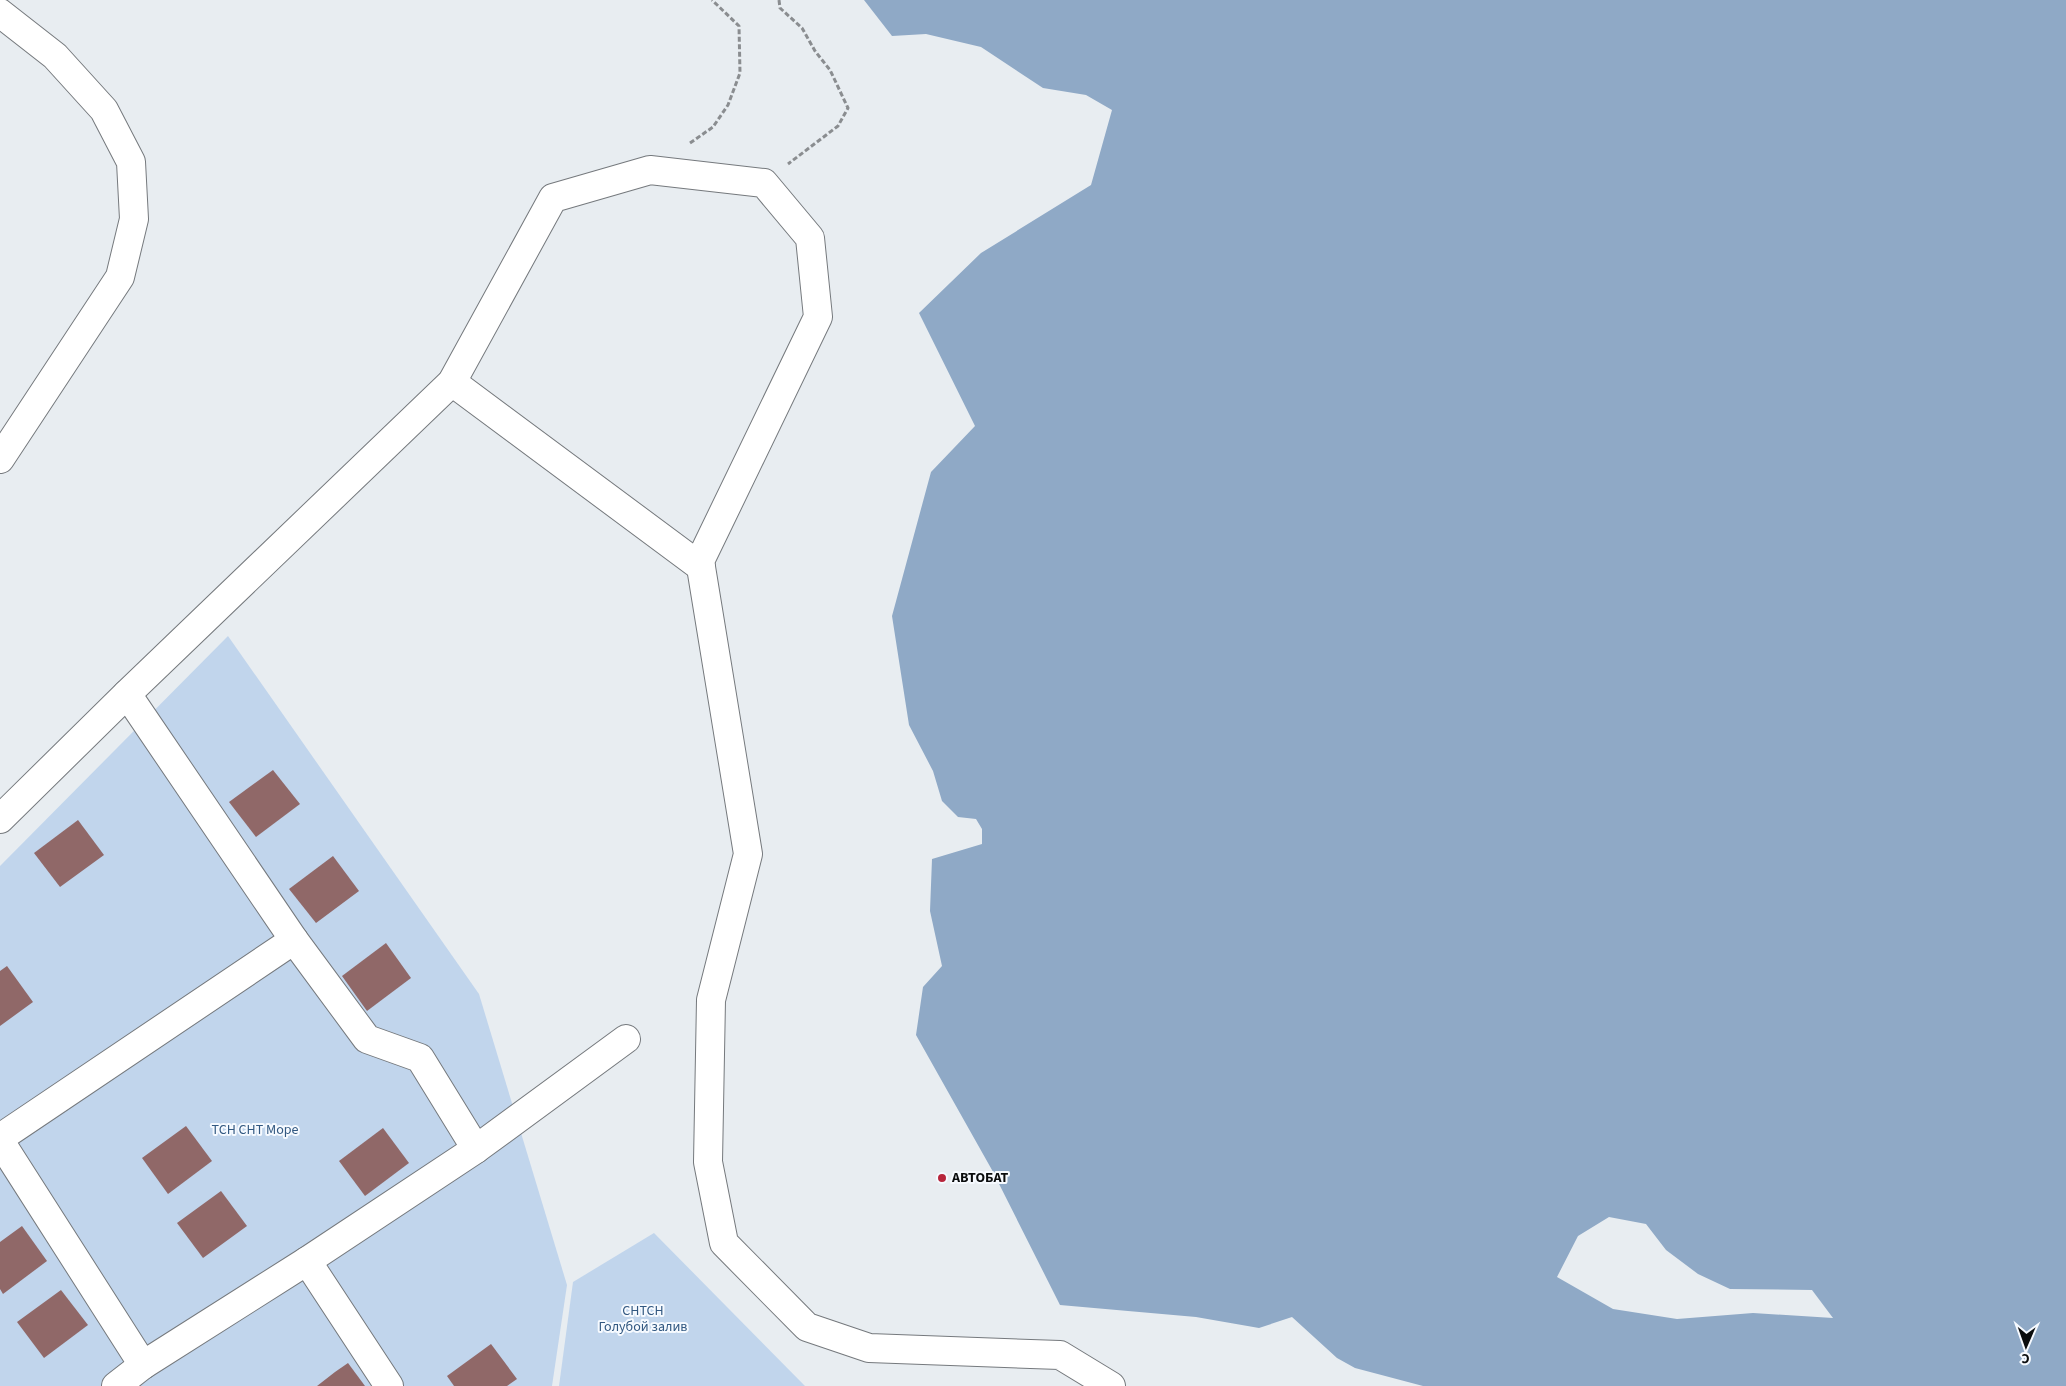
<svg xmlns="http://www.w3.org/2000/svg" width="2066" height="1386" font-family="'Source Sans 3',sans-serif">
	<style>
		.green { fill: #c1d5ec }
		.water { fill: #8fa9c6; fill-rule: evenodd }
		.building { fill: #906868 }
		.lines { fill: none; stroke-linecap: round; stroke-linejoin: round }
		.minor-casing { stroke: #75797d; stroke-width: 30 }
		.path { stroke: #8a8d90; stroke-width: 3; stroke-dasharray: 5 2.5; stroke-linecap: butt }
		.minor { stroke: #fff; stroke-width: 28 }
		.poi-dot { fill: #b7253b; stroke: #f6faff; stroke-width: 2 }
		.labels { text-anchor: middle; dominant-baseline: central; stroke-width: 4; stroke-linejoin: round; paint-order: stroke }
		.park-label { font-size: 14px; fill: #325881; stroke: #f6faff }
		.poi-label { font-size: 14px; font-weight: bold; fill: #0a0c0d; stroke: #f6faff; text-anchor: start }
	</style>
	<rect width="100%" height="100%" fill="#e8edf1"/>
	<!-- green -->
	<g class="green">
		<polygon points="228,636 479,994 567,1285 552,1386 0,1386 0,866"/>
		<polygon points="654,1233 805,1386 559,1386 573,1282"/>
	</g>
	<!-- water -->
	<path class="water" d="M864,0H2066V1386H1423L1355,1368L1337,1358L1292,1317L1259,1328L1196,1317L1060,1305L992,1170L916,1035L923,987L942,966L930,911L932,859L982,844V829L976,819L958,817L942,801L933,771L909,725L892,616L931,472L975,426L919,313L981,253L1091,185L1112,110L1086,95L1043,88L981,47L926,34L892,36ZM1609,1217L1646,1224L1666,1250L1698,1274L1730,1289L1812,1290L1833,1318L1753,1313L1677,1319L1613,1309L1557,1277L1578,1236Z"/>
	<!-- building -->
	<g class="building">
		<polygon points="273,770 300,804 256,837 229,802"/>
		<polygon points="78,820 104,855 60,887 34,853"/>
		<polygon points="333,856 359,891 316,923 289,889"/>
		<polygon points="386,943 411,978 367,1011 342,976"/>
		<polygon points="7,966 33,1002 0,1026 0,971"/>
		<polygon points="186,1126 212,1161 168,1194 142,1158"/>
		<polygon points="383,1128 409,1163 365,1196 339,1161"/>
		<polygon points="221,1191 247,1226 203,1258 177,1223"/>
		<polygon points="22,1226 47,1261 3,1294 0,1289 0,1242"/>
		<polygon points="61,1290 88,1325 44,1358 17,1322"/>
		<polygon points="491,1344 517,1379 507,1386 454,1386 447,1376"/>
		<polygon points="348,1363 365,1386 317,1386 335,1372"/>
	</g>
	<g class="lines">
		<defs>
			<g id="minor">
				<polyline points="0,13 55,56 104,110 131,162 134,219 120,277 0,459"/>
				<polyline points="452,382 701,567"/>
				<polyline points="127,694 294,940 367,1039 420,1058 476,1149"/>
				<polyline points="0,819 127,694 452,382 553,198 650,170 764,183 810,238 818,317 700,561 748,854 711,1000 708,1162 724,1243 807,1327 869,1348 1060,1355 1111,1386"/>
				<polyline points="0,1138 294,940"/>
				<polyline points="0,1141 143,1365"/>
				<polyline points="307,1261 389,1386"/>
				<polyline points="116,1386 143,1365 307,1261 476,1149 626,1039"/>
			</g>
		</defs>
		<!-- minor casing -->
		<use href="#minor" class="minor-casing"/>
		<!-- path -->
		<g class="path">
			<polyline points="779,0 780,8 802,28 815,51 830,70 848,108 838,126 788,164"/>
			<polyline points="690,143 713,127 728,105 740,73 739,26 712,0"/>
		</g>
		<!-- minor -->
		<use href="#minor" class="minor"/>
	</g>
	<!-- markers -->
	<circle class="poi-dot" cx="942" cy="1178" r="5"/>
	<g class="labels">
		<!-- park labels -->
		<g class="park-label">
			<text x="255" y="1130">ТСН СНТ Море</text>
			<text x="643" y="1311">СНТСН<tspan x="643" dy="16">Голубой залив</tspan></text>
		</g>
		<!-- poi labels -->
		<g class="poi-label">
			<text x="952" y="1178">АВТОБАТ</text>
		</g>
	</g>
	<!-- north arrow -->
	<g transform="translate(2026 1346) rotate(182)" stroke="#f6faff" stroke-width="4" paint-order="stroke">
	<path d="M0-4L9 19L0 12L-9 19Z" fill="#0a0c0d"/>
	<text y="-8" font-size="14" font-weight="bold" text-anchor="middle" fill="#0a0c0d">С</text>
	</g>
</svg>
